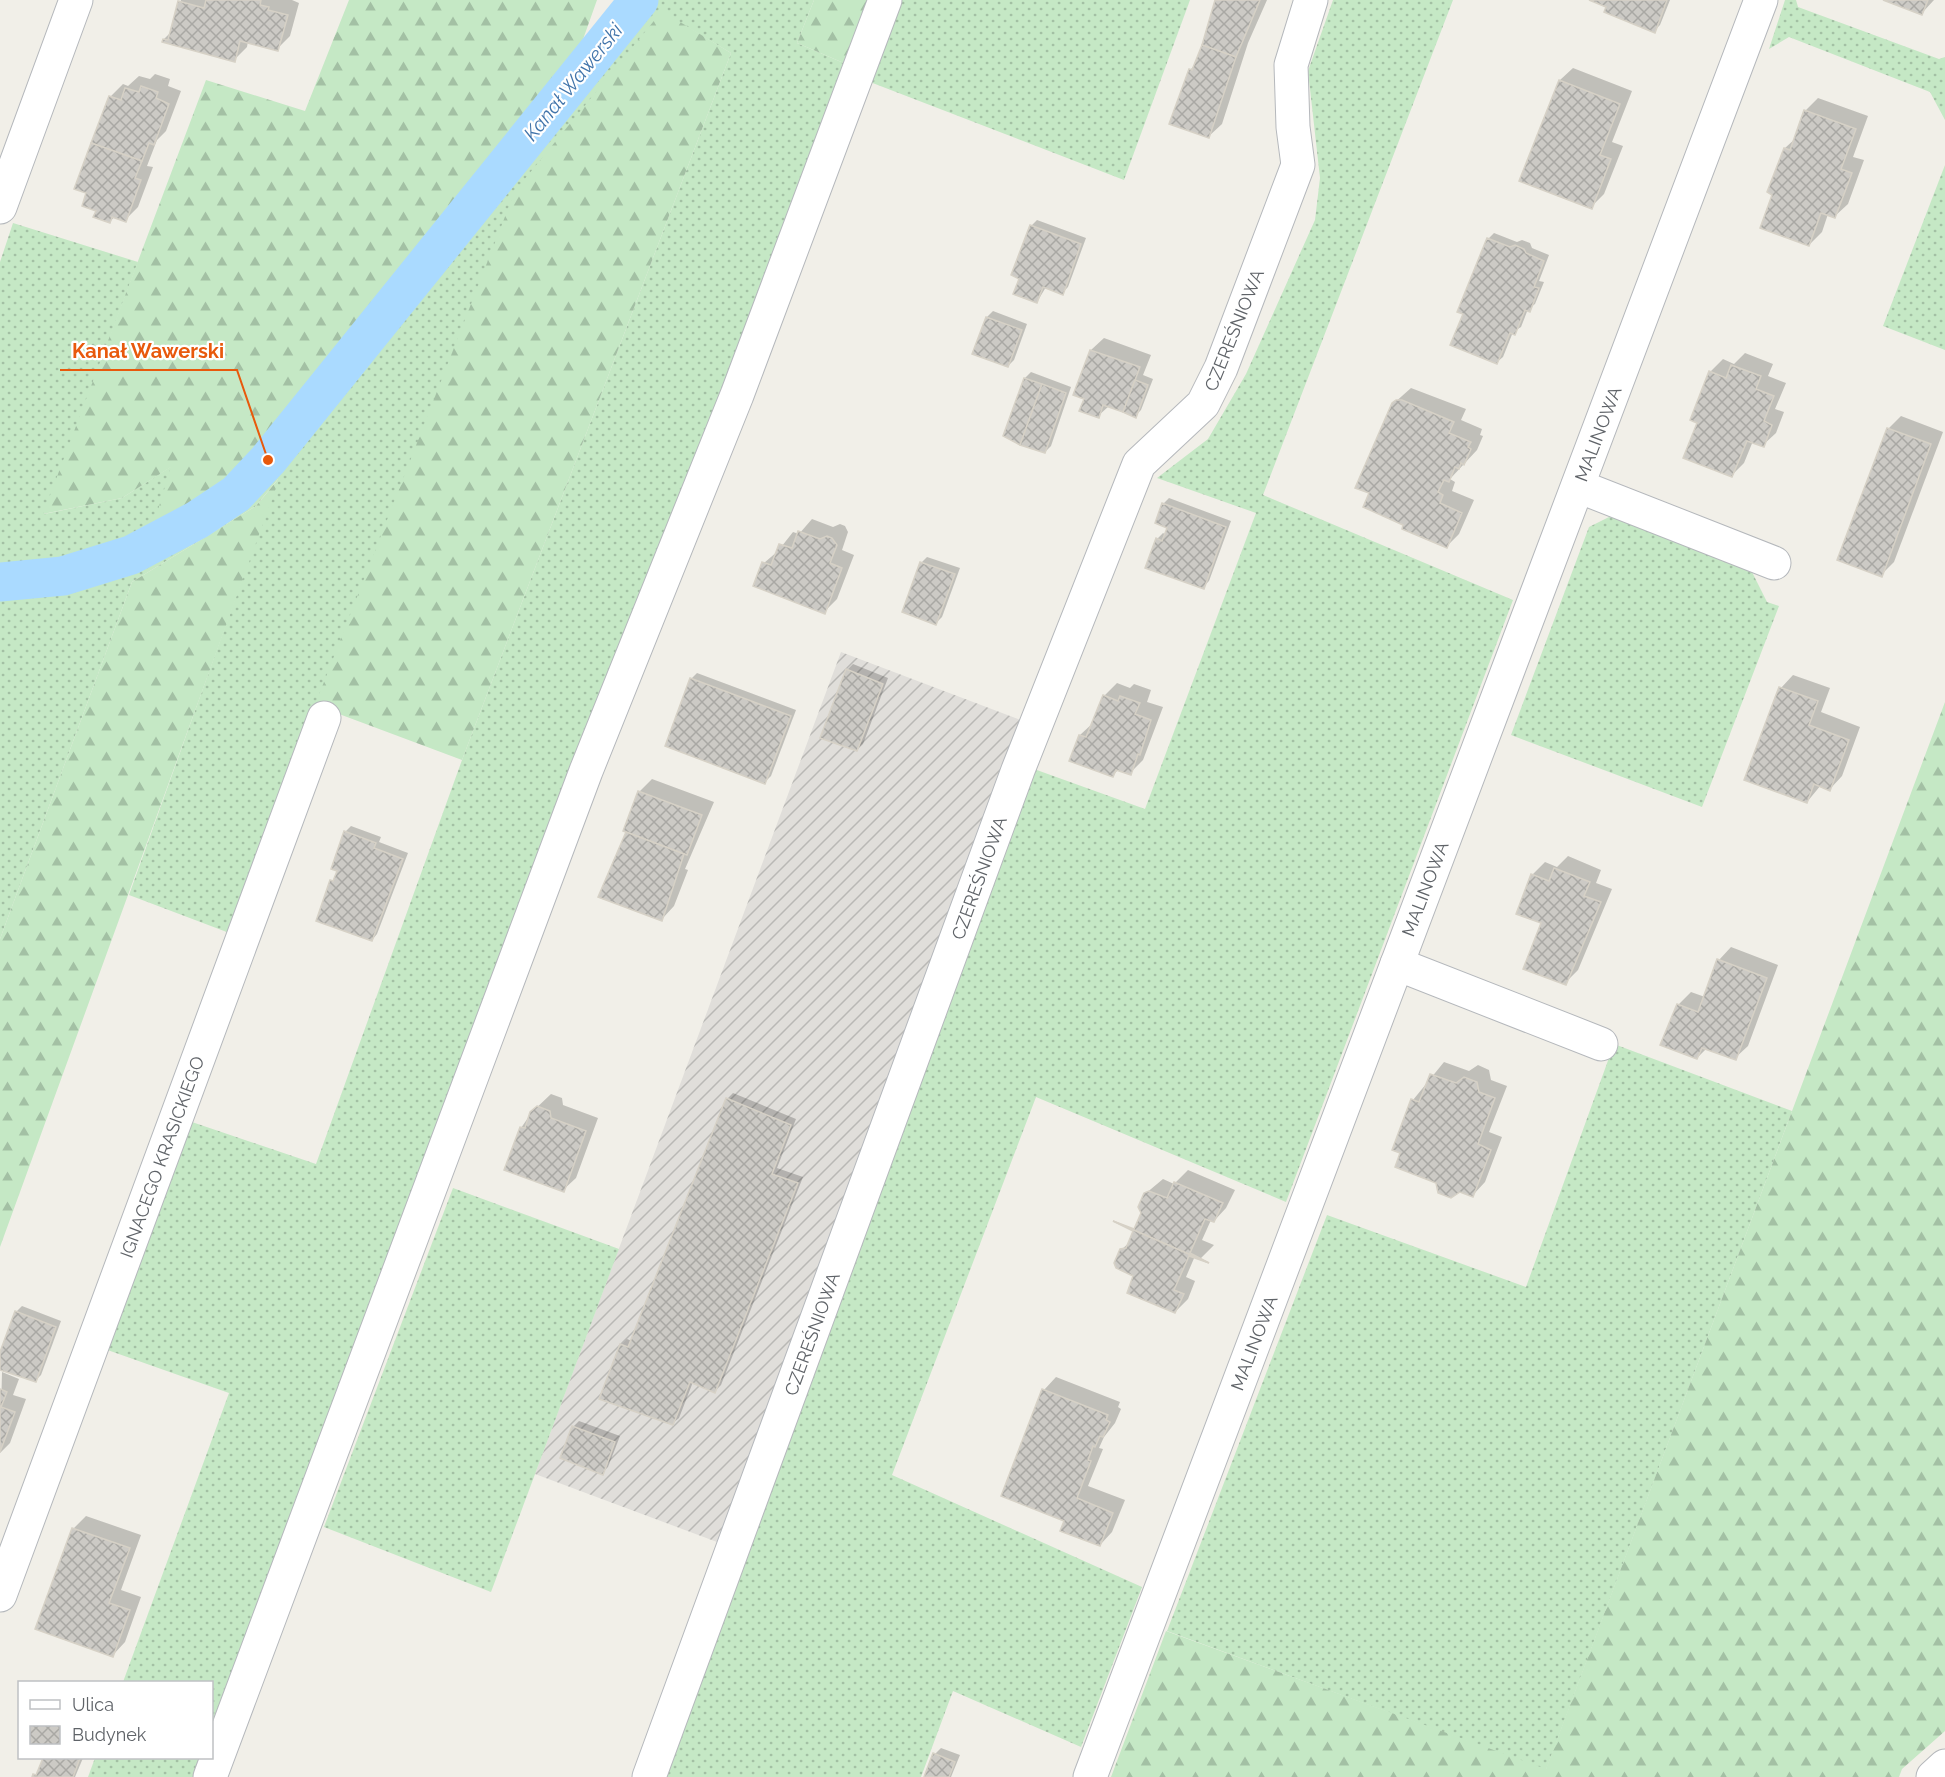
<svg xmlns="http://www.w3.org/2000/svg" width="1945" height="1777" font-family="Raleway,sans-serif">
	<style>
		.industrial { fill: url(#industrial-furrows) }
		.grass { fill: url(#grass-dots) }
		.forest { fill: url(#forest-firs) }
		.shadow { fill: #0003 }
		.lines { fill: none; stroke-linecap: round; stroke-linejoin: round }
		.canal { stroke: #aadaff; stroke-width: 39 }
		.building { fill: url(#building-cross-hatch); stroke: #d6d1c6; stroke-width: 1.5 }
		.minor-casing { stroke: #b5b8bc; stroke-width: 35 }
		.minor { stroke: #fff; stroke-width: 33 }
		.labels { text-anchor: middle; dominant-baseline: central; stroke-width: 4.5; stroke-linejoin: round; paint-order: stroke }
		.street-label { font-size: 18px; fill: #5f6368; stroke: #fff }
		.water-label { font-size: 20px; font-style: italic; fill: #4174aa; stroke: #fff }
		.leader { fill: none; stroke: #e8590c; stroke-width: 2 }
		.callout-dot { fill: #e8590c; stroke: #fff; stroke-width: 2 }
		.callout-label { font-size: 20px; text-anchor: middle; font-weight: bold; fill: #e8590c; stroke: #fff; stroke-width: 4.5; stroke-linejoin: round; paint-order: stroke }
	</style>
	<defs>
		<pattern id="industrial-furrows" width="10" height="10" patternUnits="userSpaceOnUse" patternTransform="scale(1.5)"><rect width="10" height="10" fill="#e0deda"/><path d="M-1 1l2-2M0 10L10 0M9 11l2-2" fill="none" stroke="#b9b8b5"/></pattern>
		<pattern id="grass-dots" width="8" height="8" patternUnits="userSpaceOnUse" patternTransform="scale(1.5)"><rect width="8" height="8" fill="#c5e8c5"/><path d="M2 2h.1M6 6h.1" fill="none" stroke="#a3c0a4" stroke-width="1.8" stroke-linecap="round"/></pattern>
		<pattern id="forest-firs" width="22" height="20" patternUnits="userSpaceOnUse" patternTransform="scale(1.5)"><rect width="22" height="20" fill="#c5e8c5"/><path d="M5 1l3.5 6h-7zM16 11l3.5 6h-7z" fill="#a3c0a4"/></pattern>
		<pattern id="building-cross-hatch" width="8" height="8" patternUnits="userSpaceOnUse" patternTransform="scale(1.5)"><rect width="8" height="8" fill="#cccac5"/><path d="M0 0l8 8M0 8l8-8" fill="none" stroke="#a9a8a4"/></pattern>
	</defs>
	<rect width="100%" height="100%" fill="#f1efe8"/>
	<!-- industrial -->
	<polygon class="industrial" points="841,652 1026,722 717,1542 535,1474"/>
	<!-- grass -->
	<g class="grass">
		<polygon points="624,0 814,0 797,43 846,64 212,1733 212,1682 123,1682 229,1393 99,1347 189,1121 316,1164 462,760 731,53 662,12 232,934 129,895 278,479 256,506 132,582 0,939 0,262 13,223 138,262 44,514 122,498 172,466 151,536 233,483"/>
		<polygon points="901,0 1190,0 1124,180 870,82"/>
		<polygon points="1333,0 1453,0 1263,495 1513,600 1286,1202 1036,1097 892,1475 1142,1587 1081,1747 953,1691 921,1777 664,1777 1034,769 1145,809 1256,513 1157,478 1208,439 1246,374 1315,220 1320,178 1308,71"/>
		<polygon points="1785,0 1796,0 1798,7 1939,59 1945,57 1945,120 1930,92 1789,37 1769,49"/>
		<polygon points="1945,165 1945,350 1883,326"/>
		<polygon points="1611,516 1751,570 1767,602 1779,606 1702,807 1511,735 1589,527"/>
		<polygon points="1614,1044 1792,1111 1546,1770 1167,1631 1327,1215 1526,1287"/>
		<polygon points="453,1188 619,1249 491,1592 324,1527"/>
		<polygon points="95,1758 202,1758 195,1777 88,1777"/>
	</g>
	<!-- forest -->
	<g class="forest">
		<polygon points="349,0 597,0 576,59 233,483 150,536 171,467 122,498 43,514 206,80 305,111"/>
		<polygon points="814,0 870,0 846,64 797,43"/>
		<polygon points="662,11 731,53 462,760 315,705 515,191"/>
		<polygon points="280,477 0,1247 0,939 132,582 256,506"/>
		<polygon points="1945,702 1945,1731 1902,1769 1899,1777 1111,1777 1166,1631 1546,1769"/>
	</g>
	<!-- shadow -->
	<g class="shadow">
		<polygon points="181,0 292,0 299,3 290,36 277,49 248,41 247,47 234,60 164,39 171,32"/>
		<polygon points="1217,0 1267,0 1248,43 1222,124 1209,136 1190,70 1196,64"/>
		<polygon points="1593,0 1670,0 1660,25 1654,31"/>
		<polygon points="1887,0 1934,0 1922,13"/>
		<polygon points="1573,68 1632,91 1612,142 1623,146 1604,194 1591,207 1521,180 1560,80"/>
		<polygon points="155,74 170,79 168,86 181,91 166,131 157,140 147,166 153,167 138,207 125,220 115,216 110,222 98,210 110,97 123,84 128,86 139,76 150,79"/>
		<polygon points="1818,98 1868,116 1853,157 1864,160 1848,204 1835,216 1828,214 1822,232 1809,245 1774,194 1785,148 1796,138 1805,111"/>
		<polygon points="1037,220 1086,238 1068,287 1062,293 1046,287 1037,302 1021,278 1031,226"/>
		<polygon points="1494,233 1517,242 1522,240 1530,243 1532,248 1549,255 1539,281 1544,282 1535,304 1528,309 1521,327 1513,332 1503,357 1497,362 1465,313 1488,239"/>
		<polygon points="993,311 1027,324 1014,360 1008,366 974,353 987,317"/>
		<polygon points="1104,338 1151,355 1143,375 1153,379 1141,410 1135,416 1109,406 1098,416 1086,398 1091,350"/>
		<polygon points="1745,353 1773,364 1768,376 1786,383 1775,409 1784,412 1776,433 1763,445 1753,441 1744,463 1731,476 1699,422 1710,372 1723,359 1734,364"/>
		<polygon points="1031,372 1071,387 1051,446 1045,452 1005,435 1025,378"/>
		<polygon points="1411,388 1466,409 1461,420 1482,429 1480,435 1483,436 1477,450 1450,479 1455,482 1452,491 1474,500 1459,534 1446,547 1405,524 1371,493 1393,404"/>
		<polygon points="1901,416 1943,432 1894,562 1881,575 1888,429"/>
		<polygon points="1169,498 1231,521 1209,581 1203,587 1157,539 1163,533 1166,535 1169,527 1163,504"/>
		<polygon points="812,519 833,527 840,524 845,526 848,532 842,550 854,555 837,599 824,612 764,563 778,551 793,532 799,534"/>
		<polygon points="927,557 960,568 942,617 936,623 921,563"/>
		<polygon points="853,664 888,678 863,744 857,750 847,670"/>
		<polygon points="697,673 796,710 771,776 765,782 691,679"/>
		<polygon points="1793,675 1830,688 1821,712 1860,727 1842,776 1830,789 1821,785 1807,802 1781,688"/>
		<polygon points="1117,683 1130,688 1134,684 1151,690 1147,702 1163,707 1143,760 1130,773 1119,769 1113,775 1080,735 1093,723 1104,696"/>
		<polygon points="652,779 714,802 685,869 688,870 674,906 662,919 600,896 614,859 619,854 639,792"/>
		<polygon points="351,826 381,837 379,842 408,853 377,934 372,940 332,881 337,876 345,832"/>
		<polygon points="1568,856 1601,870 1596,883 1612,889 1578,970 1565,983 1543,923 1532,875 1545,862 1557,867"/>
		<polygon points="1731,947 1778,965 1748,1046 1735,1058 1707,1048 1697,1058 1678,1005 1691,992 1705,997 1719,960"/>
		<polygon points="1444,1062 1469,1071 1478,1065 1489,1070 1491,1080 1507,1086 1489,1132 1502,1137 1485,1182 1473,1195 1437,1182 1402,1152 1413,1100"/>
		<polygon points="733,1093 796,1119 777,1168 803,1177 721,1385 715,1391 693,1382 679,1418 673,1423 621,1345 627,1339 632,1341 727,1099"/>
		<polygon points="551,1094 562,1098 563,1105 598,1118 576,1178 563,1190 521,1128 532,1112"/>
		<polygon points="1188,1170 1235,1190 1226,1208 1214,1221 1211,1220 1202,1240 1214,1245 1200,1259 1195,1256 1186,1277 1195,1281 1188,1299 1175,1312 1135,1275 1121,1250 1131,1241 1143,1213 1145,1194 1163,1179 1174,1184"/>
		<polygon points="22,1306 61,1321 41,1375 35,1381 0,1368 0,1356 16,1312"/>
		<polygon points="2,1372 19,1379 13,1395 26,1399 10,1443 0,1453"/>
		<polygon points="1056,1377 1120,1402 1118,1407 1121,1409 1115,1423 1104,1437 1099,1448 1103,1449 1088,1486 1125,1500 1112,1532 1100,1545 1066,1520 1044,1390"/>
		<polygon points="579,1421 620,1436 608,1467 602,1473 573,1427"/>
		<polygon points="86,1516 141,1535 121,1590 141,1597 125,1642 113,1655 73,1529"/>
		<polygon points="941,1748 960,1755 951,1777 926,1777 935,1754"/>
		<polygon points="44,1758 83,1758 75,1777 35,1777"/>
	</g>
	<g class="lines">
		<!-- canal -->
		<polyline class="canal" points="0,582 63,576 131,555 197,520 236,494 268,460 639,0"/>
	</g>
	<!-- building -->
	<g class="building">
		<polygon points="206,0 261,0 260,5 269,7 268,10 288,15 278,51 240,41 235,62 162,42 163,39 168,40 178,1 204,8"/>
		<polygon points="1215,0 1260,0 1236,57 1202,45"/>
		<polygon points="1589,0 1667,0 1655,33 1604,12 1606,7"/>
		<polygon points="1883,0 1928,0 1922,15"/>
		<polygon points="1202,45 1236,57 1209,138 1169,124 1189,69 1192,70"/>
		<polygon points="1559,80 1620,104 1600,155 1611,159 1592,209 1519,181"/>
		<polygon points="141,86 158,92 156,98 169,104 154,145 149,143 142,161 91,143 109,96 121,100 125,88 139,92"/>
		<polygon points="1804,110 1856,129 1841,169 1852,173 1835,218 1821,213 1809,246 1760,228 1772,195 1767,192 1784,148 1790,150"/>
		<polygon points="91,143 142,161 135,178 141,180 126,222 112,217 110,223 93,217 96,211 82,206 86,193 74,189"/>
		<polygon points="1030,225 1081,244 1063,295 1043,287 1037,303 1013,294 1019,279 1011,275"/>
		<polygon points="1487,238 1510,247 1515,245 1524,249 1526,253 1544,261 1534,287 1539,288 1530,312 1525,310 1515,335 1510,333 1497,364 1450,345 1463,314 1457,312"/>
		<polygon points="986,317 1022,330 1008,367 972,354"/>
		<polygon points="1090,350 1140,367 1123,412 1103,405 1099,418 1079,411 1084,399 1073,395"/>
		<polygon points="1731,365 1761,376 1756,389 1774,396 1764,421 1772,425 1764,447 1747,441 1732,477 1683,458 1697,423 1690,420 1709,371 1726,378"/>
		<polygon points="1024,378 1042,384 1020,445 1003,436"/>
		<polygon points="1135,380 1148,385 1136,418 1123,412"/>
		<polygon points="1042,384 1066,393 1045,453 1020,445"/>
		<polygon points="1396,400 1402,400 1454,422 1449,433 1471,442 1468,447 1471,449 1464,465 1461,463 1459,469 1455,467 1449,482 1444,480 1438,492 1443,495 1440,503 1462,513 1447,548 1402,529 1403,525 1363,507 1369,493 1355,488 1392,403"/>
		<polygon points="1887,428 1931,444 1882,577 1837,560"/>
		<polygon points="1162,503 1226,527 1204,589 1145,568 1156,538 1162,541 1167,528 1155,523"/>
		<polygon points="798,531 820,539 827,536 832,538 837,545 830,563 842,568 825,614 753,586 762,562 771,565 779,544 792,548"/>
		<polygon points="920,562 955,574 936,625 902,612"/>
		<polygon points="846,669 883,684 857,751 820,738"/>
		<polygon points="690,678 791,716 765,784 665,746"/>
		<polygon points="1779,687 1818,701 1809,725 1849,740 1830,791 1814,784 1807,803 1744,780"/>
		<polygon points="1103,695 1118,701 1120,696 1140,703 1135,714 1151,720 1140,755 1138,754 1131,775 1116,770 1113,777 1069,761 1079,735 1086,737"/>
		<polygon points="638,791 702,815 687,855 623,831"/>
		<polygon points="344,831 376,843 374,848 403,859 372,941 316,921 330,880 333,881 337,871 331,869"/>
		<polygon points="626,832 684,854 662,921 598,897"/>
		<polygon points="1554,868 1590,882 1584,896 1601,902 1566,985 1523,969 1541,923 1516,914 1531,874 1549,881"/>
		<polygon points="1717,959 1767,978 1736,1060 1702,1048 1697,1059 1660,1045 1677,1004 1698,1012"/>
		<polygon points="1430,1074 1456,1083 1464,1077 1477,1082 1479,1092 1495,1098 1478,1144 1491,1150 1473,1197 1460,1192 1451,1198 1438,1193 1436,1183 1395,1167 1400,1153 1392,1150 1411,1099 1419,1102"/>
		<polygon points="726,1098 791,1125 772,1174 798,1183 715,1393 690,1382 673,1425 599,1399 620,1344 628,1347"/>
		<polygon points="537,1106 550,1111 551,1118 586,1131 564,1192 504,1170 520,1127 525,1128 530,1112"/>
		<polygon points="1174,1182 1223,1203 1214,1222 1205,1219 1190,1253 1209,1263 1113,1221 1134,1229 1141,1213 1138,1207 1144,1193 1149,1191 1167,1198"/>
		<polygon points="1113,1221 1209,1263 1189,1256 1174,1290 1184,1294 1175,1313 1127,1293 1133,1276 1116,1268 1114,1263 1120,1249 1126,1248 1133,1231"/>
		<polygon points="15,1311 56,1327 36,1382 0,1370 0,1352"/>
		<polygon points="0,1389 7,1392 1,1407 15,1412 0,1452"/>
		<polygon points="1042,1389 1108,1415 1106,1420 1110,1422 1103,1437 1100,1436 1095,1447 1093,1446 1088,1460 1091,1461 1077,1498 1113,1513 1100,1546 1060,1531 1064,1521 1001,1496"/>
		<polygon points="572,1426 615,1442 603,1475 560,1458"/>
		<polygon points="72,1528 130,1548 109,1603 130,1610 113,1657 35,1629"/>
		<polygon points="933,1753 955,1762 949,1777 924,1777"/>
		<polygon points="43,1758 80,1758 73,1777 32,1777 33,1774 36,1775"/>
	</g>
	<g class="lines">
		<defs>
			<g id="minor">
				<polyline points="0,207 76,0"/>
				<polyline points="1578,486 1774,563"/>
				<polyline points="1397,964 1601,1044"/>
				<polyline points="0,1595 324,718"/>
				<polyline points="210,1777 586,771 737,395 885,0"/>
				<polyline points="649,1777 1018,770 1139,464 1203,404 1221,368 1298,165 1293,127 1291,65 1311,0"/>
				<polyline points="1090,1777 1761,0"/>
				<polyline points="1933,1777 1945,1766"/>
			</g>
		</defs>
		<!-- minor casing -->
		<use href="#minor" class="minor-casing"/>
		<!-- minor -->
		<use href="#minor" class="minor"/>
	</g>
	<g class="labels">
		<!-- street labels -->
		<g class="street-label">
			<text transform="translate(1234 330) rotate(-68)">CZEREŚNIOWA</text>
			<text transform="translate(1598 434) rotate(-69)">MALINOWA</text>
			<text transform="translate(979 878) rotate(-70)">CZEREŚNIOWA</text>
			<text transform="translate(1425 889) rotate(-69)">MALINOWA</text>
			<text transform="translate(162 1157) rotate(-70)">IGNACEGO KRASICKIEGO</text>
			<text transform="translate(812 1334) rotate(-70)">CZEREŚNIOWA</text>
			<text transform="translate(1254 1343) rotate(-69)">MALINOWA</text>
		</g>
		<!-- water labels -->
		<g class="water-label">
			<text transform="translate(573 82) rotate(-51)">Kanał Wawerski</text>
		</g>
	</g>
	<!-- callouts -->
	<path class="leader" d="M268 460L237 370H60"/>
	<circle class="callout-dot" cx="268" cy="460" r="6"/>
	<g class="callout-label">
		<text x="148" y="358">Kanał Wawerski</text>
	</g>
	<!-- legend -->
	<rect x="18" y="1681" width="195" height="78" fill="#ffffff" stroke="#bfc1c3" stroke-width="1.5"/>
	<rect x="30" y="1700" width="30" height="9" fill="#ffffff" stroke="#bfc1c3" stroke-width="1.5"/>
	<text x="72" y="1711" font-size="18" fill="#5f6368">Ulica</text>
	<rect x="30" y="1726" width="30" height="18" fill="url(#building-cross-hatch)" stroke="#bfc1c3" stroke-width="1.5"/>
	<text x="72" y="1741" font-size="18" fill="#5f6368">Budynek</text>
</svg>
